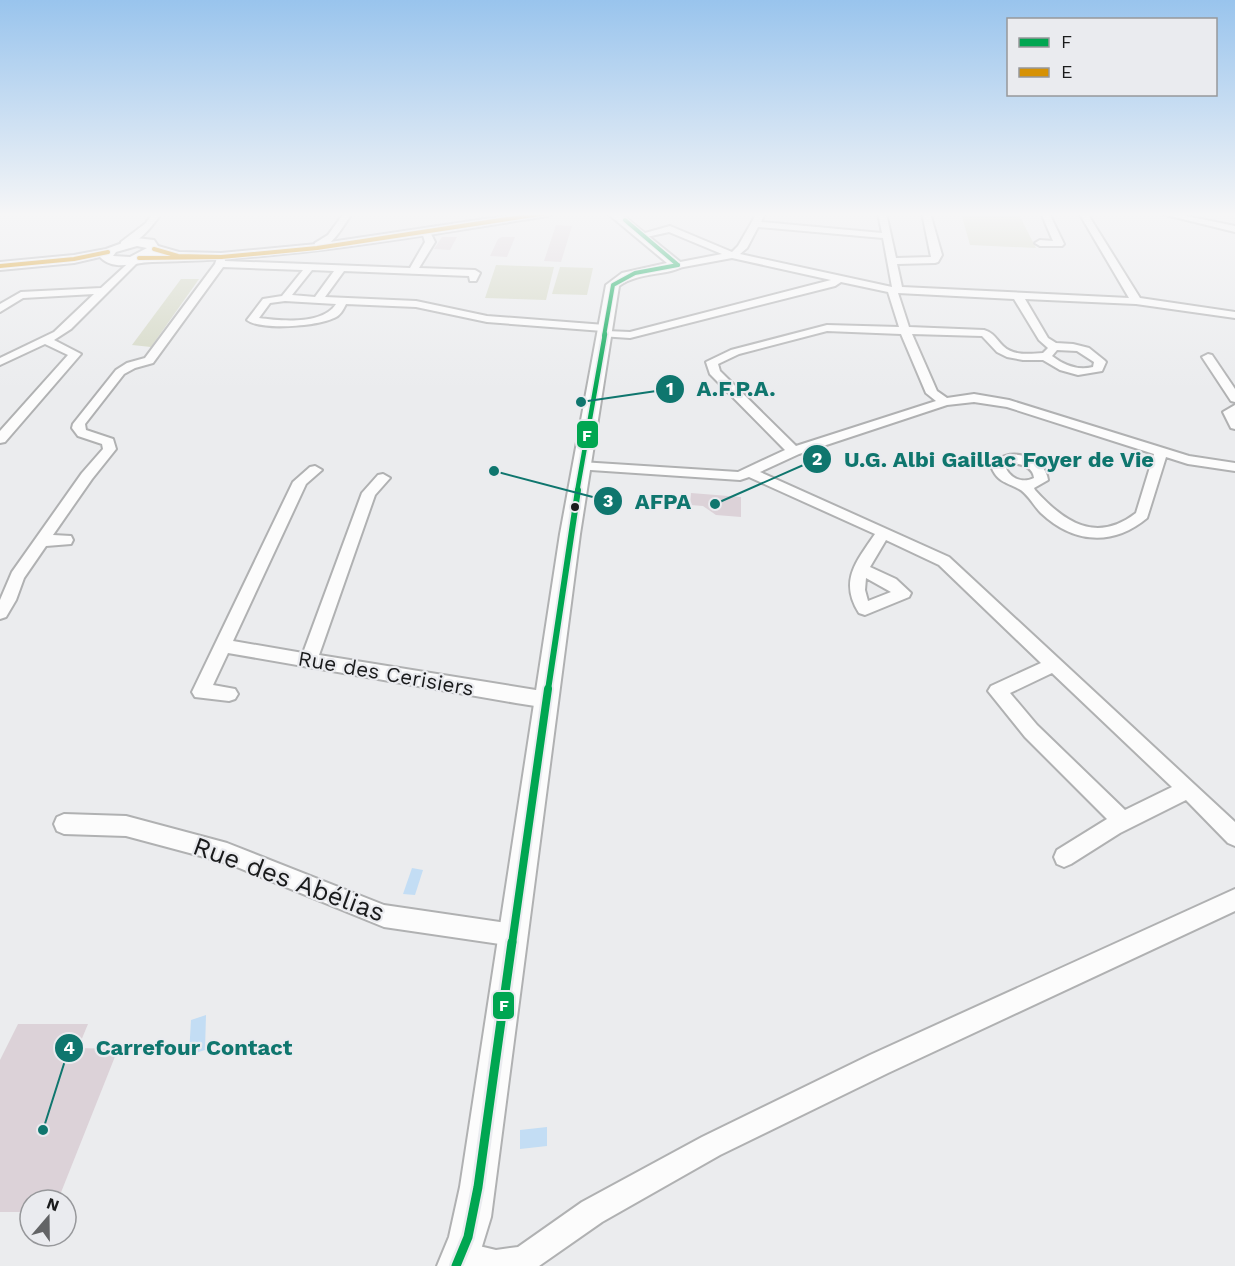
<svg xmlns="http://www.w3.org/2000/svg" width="1235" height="1266" font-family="'Work Sans',sans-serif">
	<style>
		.green { fill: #d3d7c3 }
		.water { fill: #c3ddf4 }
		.building { fill: #dcd2d8 }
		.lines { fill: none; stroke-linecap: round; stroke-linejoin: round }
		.street-casing { stroke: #b0b1b2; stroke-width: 4 }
		.secondary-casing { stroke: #b0b1b2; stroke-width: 4 }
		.street { fill: #fcfcfc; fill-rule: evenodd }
		.secondary { fill: #fcfcfc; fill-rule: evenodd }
		.bus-1-far4-casing { stroke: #eaebef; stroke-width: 6 }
		.bus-1-far3-casing { stroke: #eaebef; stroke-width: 8 }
		.bus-1-far2-casing { stroke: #eaebef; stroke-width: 10 }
		.bus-1-far1-casing { stroke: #eaebef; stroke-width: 12 }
		.bus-1-casing { stroke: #eaebef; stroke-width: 14 }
		.bus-2-casing { stroke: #eaebef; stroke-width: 6 }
		.bus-1-far4 { stroke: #00a651; stroke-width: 4 }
		.bus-1-far3 { stroke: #00a651; stroke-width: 4.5 }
		.bus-1-far2 { stroke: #00a651; stroke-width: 6 }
		.bus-1-far1 { stroke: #00a651; stroke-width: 8 }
		.bus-1 { stroke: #00a651; stroke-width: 9 }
		.bus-2 { stroke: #d69104; stroke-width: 4 }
		.bus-dot { fill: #1a1b1c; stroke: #eaebef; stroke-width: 2 }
		.labels { text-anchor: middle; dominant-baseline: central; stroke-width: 4.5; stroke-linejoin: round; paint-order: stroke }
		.street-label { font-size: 21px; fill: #1a1b1c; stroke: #eaebef }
		.near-street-label { font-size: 26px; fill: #1a1b1c; stroke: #eaebef }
		.leader { fill: none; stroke: #0f766e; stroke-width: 2 }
		.callout-dot { fill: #0f766e; stroke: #eaebef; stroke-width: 2 }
		.mark-label { font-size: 18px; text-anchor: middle; font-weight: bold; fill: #fff }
		.callout-label { font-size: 22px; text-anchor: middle; font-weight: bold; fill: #0f766e; stroke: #eaebef; stroke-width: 4.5; stroke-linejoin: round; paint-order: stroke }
		.line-badge { stroke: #eaebef; stroke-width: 2 }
		.badge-label { font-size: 16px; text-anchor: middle; font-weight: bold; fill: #fff }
	</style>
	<rect width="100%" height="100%" fill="#ebecee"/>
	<!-- green -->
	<g class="green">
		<polygon points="961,213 1018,213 1036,248 970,245"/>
		<polygon points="496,265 554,267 546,300 485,298"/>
		<polygon points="560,267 593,268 587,295 552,294"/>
		<polygon points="181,279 199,279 151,347 132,345"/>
	</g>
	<!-- water -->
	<g class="water">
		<polygon points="412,868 423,870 415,895 403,894"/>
		<polygon points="206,1015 205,1050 189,1055 191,1020"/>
		<polygon points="547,1127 547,1146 520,1149 520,1130"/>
	</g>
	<!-- building -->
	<g class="building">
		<polygon points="556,225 572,226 561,262 544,261"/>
		<polygon points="442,237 457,237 450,250 434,249"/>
		<polygon points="502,237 515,237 507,257 490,256 498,239"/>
		<polygon points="691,493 741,497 741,517 716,515 703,506 690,505"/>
		<polygon points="18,1024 88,1024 78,1048 118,1049 58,1200 30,1200 30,1212 0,1212 0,1060"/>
	</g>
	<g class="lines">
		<defs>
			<g id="street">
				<path d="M153,213H161C154,225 136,247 121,246V242L146,223Z"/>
				<path d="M344,213H352C344,225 330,251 314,250L315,243L328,235Z"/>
				<path d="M757,213H765L761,222L882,233L878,213H886L896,258L931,257L922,213H930L942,255L938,262L935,263L897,264L902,287L1129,298L1079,213H1087L1140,298L1235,312V318L1136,304L1025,299L1048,338L1056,343L1073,344L1089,348L1104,360L1106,362L1102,371L1078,375L1060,370L1043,360H1023L1007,357L997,352L982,336L912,334L937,391L947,398L974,394L1009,400L1189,456L1235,463V471L1188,464L1166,457L1147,518C1112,547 1073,543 1041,513C1034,506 1027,493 1019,489C1006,482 997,482 991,466C1005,445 1045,455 1048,480L1034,488L1035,490C1064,522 1096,544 1136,513L1154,454L1007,407L974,402L947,405L799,454L760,472L949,557L1235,822V846L1228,843L1186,800L1120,833L1071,864L1064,867L1057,864L1054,857L1057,850L1107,819L1025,737L988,691L991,686L1041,663L939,565L886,540L870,567L896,579L911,593L909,597L865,615L859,613C839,581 856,562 875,534L749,477L740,480L576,469L574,466L581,462L738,472L785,450L710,374L706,362L731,350L827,325L899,327L888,292L841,282L835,286L630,338L600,336L599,334L603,331L487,322L416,307L346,304C343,310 340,316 334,318C318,326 261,331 247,320L263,299L282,296L303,270L223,267L153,363L135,368L124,374L85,424L86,430L113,439L116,449L92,479L53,535L71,536L73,540L71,544L46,546L24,578L16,600L6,617L0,619V600L12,572L82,473L103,449L102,444L78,436L72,428L73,424L116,370L127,363L145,358L215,264L218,255H224L225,261L410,268L425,242L422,232L426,229L430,232L435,242L419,268L475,270L480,273L476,281H470L469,276L344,271L325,297L416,301L487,316L605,325L610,328L606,331L630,332L831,280L732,258L678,268L673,265L675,263L722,254L669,232L642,238L638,235L670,226L732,252L738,246ZM758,227L883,238L892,287L740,254L747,248ZM312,270L334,271L315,297L292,295ZM898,293L1014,299L1039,340L1048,348L1043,353C1030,354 1013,356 1003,346C996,339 994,333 984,330L909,327ZM285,301L336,304C323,325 281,321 259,318L270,303ZM827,331L901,334L926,393L936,401L796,446L720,371L718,364L739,354ZM1057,350L1077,351L1094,362L1093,367C1077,371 1064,365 1052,356ZM1011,463C1022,464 1033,467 1034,478C1022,484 1009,478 1005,466ZM866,578L891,592L868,601L865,590ZM1052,673L1172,787L1125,810L1037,725L1010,693Z"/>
				<polygon points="1041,213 1049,213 1064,244 1062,246 1040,246 1035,243 1040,240 1053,241"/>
				<polygon points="1158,213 1172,213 1235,226 1235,232"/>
				<polygon points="136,256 141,259 71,329 54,340 81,354 5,442 0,443 0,431 68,355 45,344 0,365 0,358 54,332 94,294 23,298 0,312 0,304 21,292 101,288"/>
				<polygon points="1208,354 1212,355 1235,389 1235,402 1231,401 1202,357"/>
				<polygon points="1235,405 1235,429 1231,428 1223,412"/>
				<polygon points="315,466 322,470 306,484 233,641 303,653 362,493 378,475 383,474 390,478 375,495 319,655 548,692 554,695 557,700 554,705 548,708 516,703 228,653 213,685 235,689 238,694 235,699 229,701 195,697 192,692 293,482 310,467"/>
				<polygon points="64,814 126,816 227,843 384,905 514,924 522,927 525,935 522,943 514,946 384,927 227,863 126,836 64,834 57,831 54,824 57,817"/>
				<polygon points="1235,889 1235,911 888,1073 720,1155 602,1222 539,1266 452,1266 448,1256 452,1246 462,1242 496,1250 518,1247 582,1202 702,1137 870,1055"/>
			</g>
			<g id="secondary">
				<path d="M526,213H553L547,216C415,237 286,260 152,262C134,262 115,272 100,257L74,263L0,270V262L74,255L106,249L136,238L154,240L158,246L179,252L221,253L317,244ZM137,246L147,248L130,257L113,256L116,252Z"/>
				<path d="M607,213H620L684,265C672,276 639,271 619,286L580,534L491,1217L476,1266H437L449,1237L460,1187L560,534L606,285L622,273L667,263Z"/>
			</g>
		</defs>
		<!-- street casing -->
		<use href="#street" class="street-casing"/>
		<!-- secondary casing -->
		<use href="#secondary" class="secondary-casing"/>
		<!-- street -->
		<use href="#street" class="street"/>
		<!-- secondary -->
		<use href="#secondary" class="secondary"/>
		<defs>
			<g id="bus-1-far4">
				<polyline points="625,220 678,265"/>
				<polyline points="604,336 613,285 635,273 678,265"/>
			</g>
			<polyline id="bus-1-far3" points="577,492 605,334"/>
			<polyline id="bus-1-far2" points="548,690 578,490"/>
			<polyline id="bus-1-far1" points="512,944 548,689"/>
			<polyline id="bus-1" points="456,1266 468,1237 478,1187 512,942"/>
			<g id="bus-2">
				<polyline points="221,257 317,248 547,213"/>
				<polyline points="139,258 221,257 178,256 154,249"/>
				<polyline points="0,266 74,259 108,252"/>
			</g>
		</defs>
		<!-- bus-1-far4 casing -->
		<use href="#bus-1-far4" class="bus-1-far4-casing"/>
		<!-- bus-1-far3 casing -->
		<use href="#bus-1-far3" class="bus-1-far3-casing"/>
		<!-- bus-1-far2 casing -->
		<use href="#bus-1-far2" class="bus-1-far2-casing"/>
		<!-- bus-1-far1 casing -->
		<use href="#bus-1-far1" class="bus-1-far1-casing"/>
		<!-- bus-1 casing -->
		<use href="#bus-1" class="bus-1-casing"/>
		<!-- bus-2 casing -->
		<use href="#bus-2" class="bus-2-casing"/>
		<!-- bus-1-far4 -->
		<use href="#bus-1-far4" class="bus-1-far4"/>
		<!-- bus-1-far3 -->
		<use href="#bus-1-far3" class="bus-1-far3"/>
		<!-- bus-1-far2 -->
		<use href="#bus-1-far2" class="bus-1-far2"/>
		<!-- bus-1-far1 -->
		<use href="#bus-1-far1" class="bus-1-far1"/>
		<!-- bus-1 -->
		<use href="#bus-1" class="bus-1"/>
		<!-- bus-2 -->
		<use href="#bus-2" class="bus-2"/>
	</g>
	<!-- sky -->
	<linearGradient id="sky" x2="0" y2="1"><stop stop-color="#99c4ed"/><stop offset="0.55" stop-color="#f6f6f7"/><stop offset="1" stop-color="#f6f6f7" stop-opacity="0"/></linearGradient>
	<rect width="1235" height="390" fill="url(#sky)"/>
	<!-- markers -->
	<circle class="bus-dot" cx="575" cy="507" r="5"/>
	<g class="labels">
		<!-- street labels -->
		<g class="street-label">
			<text transform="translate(386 673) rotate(10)">Rue des Cerisiers</text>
		</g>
		<!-- near-street labels -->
		<g class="near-street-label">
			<text transform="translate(289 879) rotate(20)">Rue des Abélias</text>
		</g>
	</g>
	<!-- callouts -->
	<path class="leader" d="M581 402L670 389M715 504L817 459M494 471L608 501M43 1130L69 1048"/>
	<g class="callout-dot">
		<circle cx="581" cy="402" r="6"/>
		<circle cx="715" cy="504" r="6"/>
		<circle cx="494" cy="471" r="6"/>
		<circle cx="43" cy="1130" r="6"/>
		<circle cx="670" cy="389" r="15"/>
		<circle cx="817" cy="459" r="15"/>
		<circle cx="608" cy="501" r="15"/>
		<circle cx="69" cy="1048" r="15"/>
	</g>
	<g class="mark-label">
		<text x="670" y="395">1</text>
		<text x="817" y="465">2</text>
		<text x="608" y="507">3</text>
		<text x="69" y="1054">4</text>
	</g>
	<g class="callout-label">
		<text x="736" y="396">A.F.P.A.</text>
		<text x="999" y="467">U.G. Albi Gaillac Foyer de Vie</text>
		<text x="663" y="509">AFPA</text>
		<text x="194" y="1055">Carrefour Contact</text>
	</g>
	<g class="line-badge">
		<rect x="576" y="420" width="23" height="29" rx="6" fill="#00a651"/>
		<rect x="492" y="991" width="23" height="29" rx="6" fill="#00a651"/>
	</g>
	<g class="badge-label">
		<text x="587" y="441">F</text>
		<text x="504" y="1011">F</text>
	</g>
	<!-- legend -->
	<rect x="1007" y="18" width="210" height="78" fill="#eaebef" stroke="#97989b" stroke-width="1.5"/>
	<rect x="1019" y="38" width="30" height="9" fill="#00a651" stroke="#97989b" stroke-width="1.5"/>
	<text x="1061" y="48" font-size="18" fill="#1a1b1c">F</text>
	<rect x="1019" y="68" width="30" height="9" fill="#d69104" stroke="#97989b" stroke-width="1.5"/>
	<text x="1061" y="78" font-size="18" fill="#1a1b1c">E</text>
	<!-- north arrow -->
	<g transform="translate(48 1218) rotate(20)"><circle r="28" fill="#eaebef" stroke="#97989b" stroke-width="1.5"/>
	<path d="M0-4.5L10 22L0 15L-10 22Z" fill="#636466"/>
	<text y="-9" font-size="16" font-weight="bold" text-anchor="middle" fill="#1a1b1c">N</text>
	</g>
</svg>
